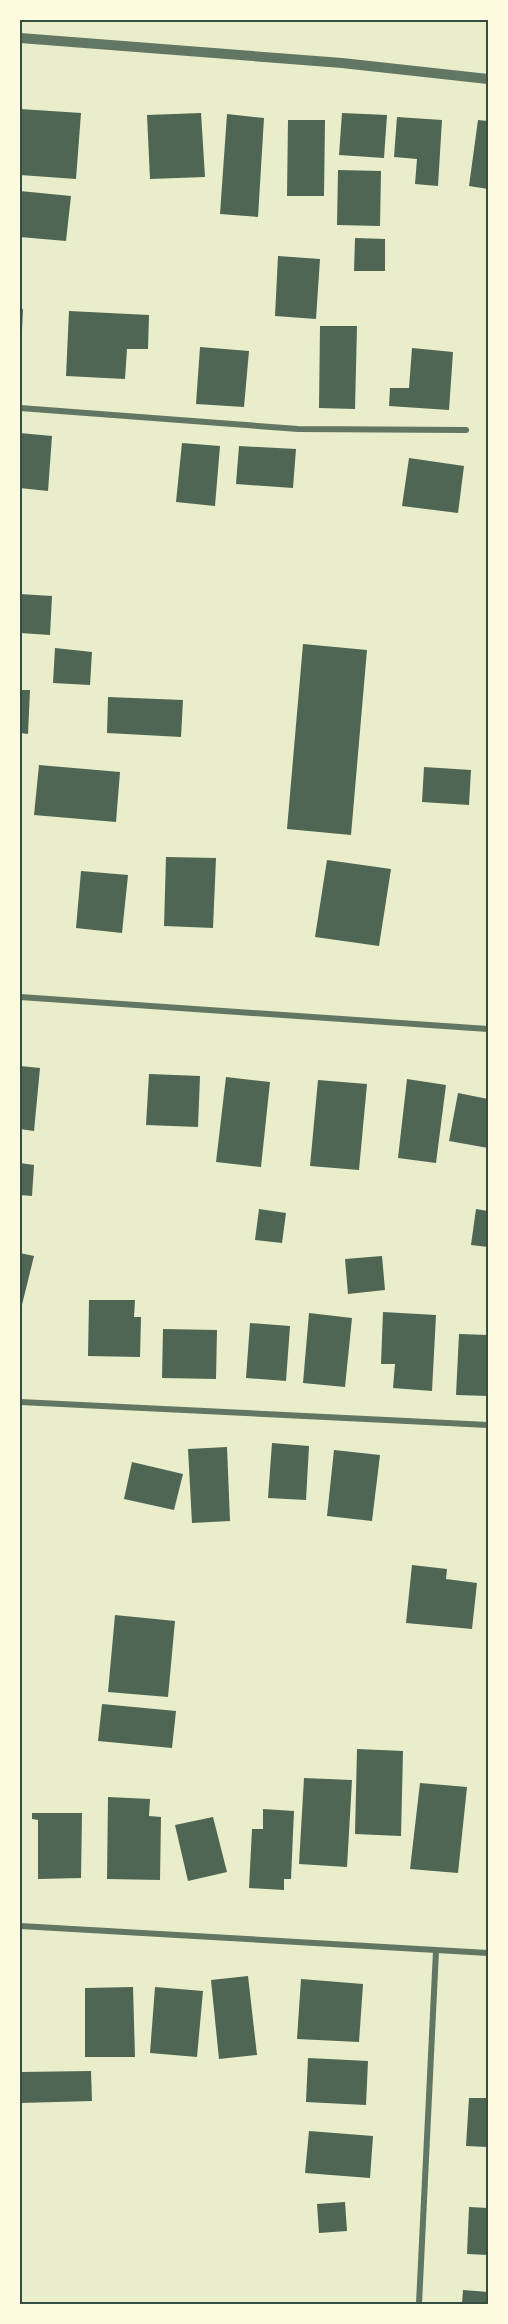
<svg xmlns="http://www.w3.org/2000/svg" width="508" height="2324" font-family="'PT Sans',sans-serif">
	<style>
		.building { fill: #4f6655 }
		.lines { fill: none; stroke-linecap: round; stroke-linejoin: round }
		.minor { stroke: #617663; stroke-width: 6 }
		.tertiary { stroke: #617663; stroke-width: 10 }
		.neatline { fill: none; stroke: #344e41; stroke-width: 2 }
	</style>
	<rect width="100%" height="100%" fill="#e9edc9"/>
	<!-- building -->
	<g class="building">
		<polygon points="20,109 81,113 76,179 20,175"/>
		<polygon points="201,113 205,177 150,179 147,115"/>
		<polygon points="342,113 387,115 384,158 339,155"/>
		<polygon points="227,114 264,118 258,217 220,214"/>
		<polygon points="397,117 442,120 438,186 415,184 417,159 394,157"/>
		<polygon points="288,120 325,120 324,196 287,196"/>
		<polygon points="478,120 488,121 488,189 469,186"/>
		<polygon points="338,170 381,171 380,226 337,225"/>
		<polygon points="20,191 71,196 66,241 20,237"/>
		<polygon points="355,238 385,239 385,271 354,271"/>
		<polygon points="278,256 320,259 316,319 275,316"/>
		<polygon points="20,309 23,309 21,351 20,351"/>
		<polygon points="69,311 149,315 148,349 127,349 125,379 66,376"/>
		<polygon points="320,326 357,326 355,409 319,408"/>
		<polygon points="200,347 249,351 244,407 196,404"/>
		<polygon points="412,348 453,352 449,410 389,406 390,388 409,388"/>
		<polygon points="20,433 52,436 48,491 20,488"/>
		<polygon points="182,443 220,446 215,506 176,502"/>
		<polygon points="239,446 296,449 293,488 236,484"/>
		<polygon points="409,458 464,466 458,513 402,506"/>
		<polygon points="20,594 52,596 50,635 20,633"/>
		<polygon points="303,644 367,650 351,835 287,829"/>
		<polygon points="55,648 92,652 90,685 53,683"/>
		<polygon points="20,690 30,690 28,734 20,733"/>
		<polygon points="108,697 183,700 181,737 107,733"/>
		<polygon points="39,765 120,772 116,822 34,815"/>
		<polygon points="424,767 471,770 469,805 422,802"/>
		<polygon points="166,857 216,858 213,928 164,926"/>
		<polygon points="327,860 391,869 379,946 315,937"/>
		<polygon points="81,871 128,875 122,933 76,928"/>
		<polygon points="20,1066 40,1068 34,1131 20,1129"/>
		<polygon points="149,1074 200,1076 198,1127 146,1125"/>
		<polygon points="226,1077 270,1082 261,1167 216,1162"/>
		<polygon points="407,1079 446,1085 436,1163 398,1158"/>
		<polygon points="318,1080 367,1084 359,1170 310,1166"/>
		<polygon points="458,1093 488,1099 488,1148 449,1141"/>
		<polygon points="20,1163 34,1165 32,1196 20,1195"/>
		<polygon points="259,1209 286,1213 282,1243 255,1240"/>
		<polygon points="476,1209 488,1211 488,1247 471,1245"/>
		<polygon points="20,1253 34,1256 20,1313"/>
		<polygon points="382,1256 385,1290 348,1294 345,1259"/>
		<polygon points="89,1300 135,1300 134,1317 141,1317 140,1357 88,1356"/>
		<polygon points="383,1312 436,1315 432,1391 393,1388 395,1364 381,1364"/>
		<polygon points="309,1313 352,1318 345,1387 303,1383"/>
		<polygon points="250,1323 290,1326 286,1381 246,1378"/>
		<polygon points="163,1329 217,1330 216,1379 162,1378"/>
		<polygon points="459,1334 488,1335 488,1396 456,1395"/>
		<polygon points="272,1443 309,1446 306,1500 268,1498"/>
		<polygon points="227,1447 230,1521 192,1523 188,1449"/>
		<polygon points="334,1450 380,1455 372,1521 327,1516"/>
		<polygon points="132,1462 183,1474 174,1510 124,1499"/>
		<polygon points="412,1565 447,1569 446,1579 477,1583 472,1629 406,1623"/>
		<polygon points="115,1615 175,1621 168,1697 108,1692"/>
		<polygon points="102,1704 176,1711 172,1748 98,1741"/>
		<polygon points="357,1749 403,1751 401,1836 355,1834"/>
		<polygon points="304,1778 352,1780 347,1867 299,1864"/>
		<polygon points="420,1783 467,1787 458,1873 410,1869"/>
		<polygon points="108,1797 150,1799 149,1816 161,1817 160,1880 107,1879"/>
		<polygon points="263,1809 294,1811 291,1879 284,1879 284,1890 249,1888 252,1829 263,1829"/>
		<polygon points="32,1813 82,1813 81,1878 38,1879 38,1820 32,1819"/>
		<polygon points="213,1817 227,1872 188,1881 175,1825"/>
		<polygon points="248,1976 257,2055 219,2059 211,1980"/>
		<polygon points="301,1979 363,1984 359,2042 297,2039"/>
		<polygon points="133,1987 135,2057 85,2057 85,1988"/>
		<polygon points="155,1987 203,1991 197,2057 150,2053"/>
		<polygon points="308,2058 368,2061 366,2105 306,2102"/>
		<polygon points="91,2071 92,2101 20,2103 20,2072"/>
		<polygon points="469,2098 488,2098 488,2147 466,2146"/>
		<polygon points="309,2131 373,2136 370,2178 305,2173"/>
		<polygon points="345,2202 347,2231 319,2233 317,2204"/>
		<polygon points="469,2207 488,2208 488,2255 467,2254"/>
		<polygon points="463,2290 488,2292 488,2304 462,2304"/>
	</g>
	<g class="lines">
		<!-- minor -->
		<g class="minor">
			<polyline points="20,408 298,429 466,430"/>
			<polyline points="20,997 488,1029"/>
			<polyline points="20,1402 488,1425"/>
			<polyline points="20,1926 488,1953"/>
			<polyline points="419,2304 436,1951"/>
		</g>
		<!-- tertiary -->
		<polyline class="tertiary" points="20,38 342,63 488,79"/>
	</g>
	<!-- border -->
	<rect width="508" height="2324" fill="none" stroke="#fefae0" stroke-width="42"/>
	<rect x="21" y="21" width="466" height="2282" class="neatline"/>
</svg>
